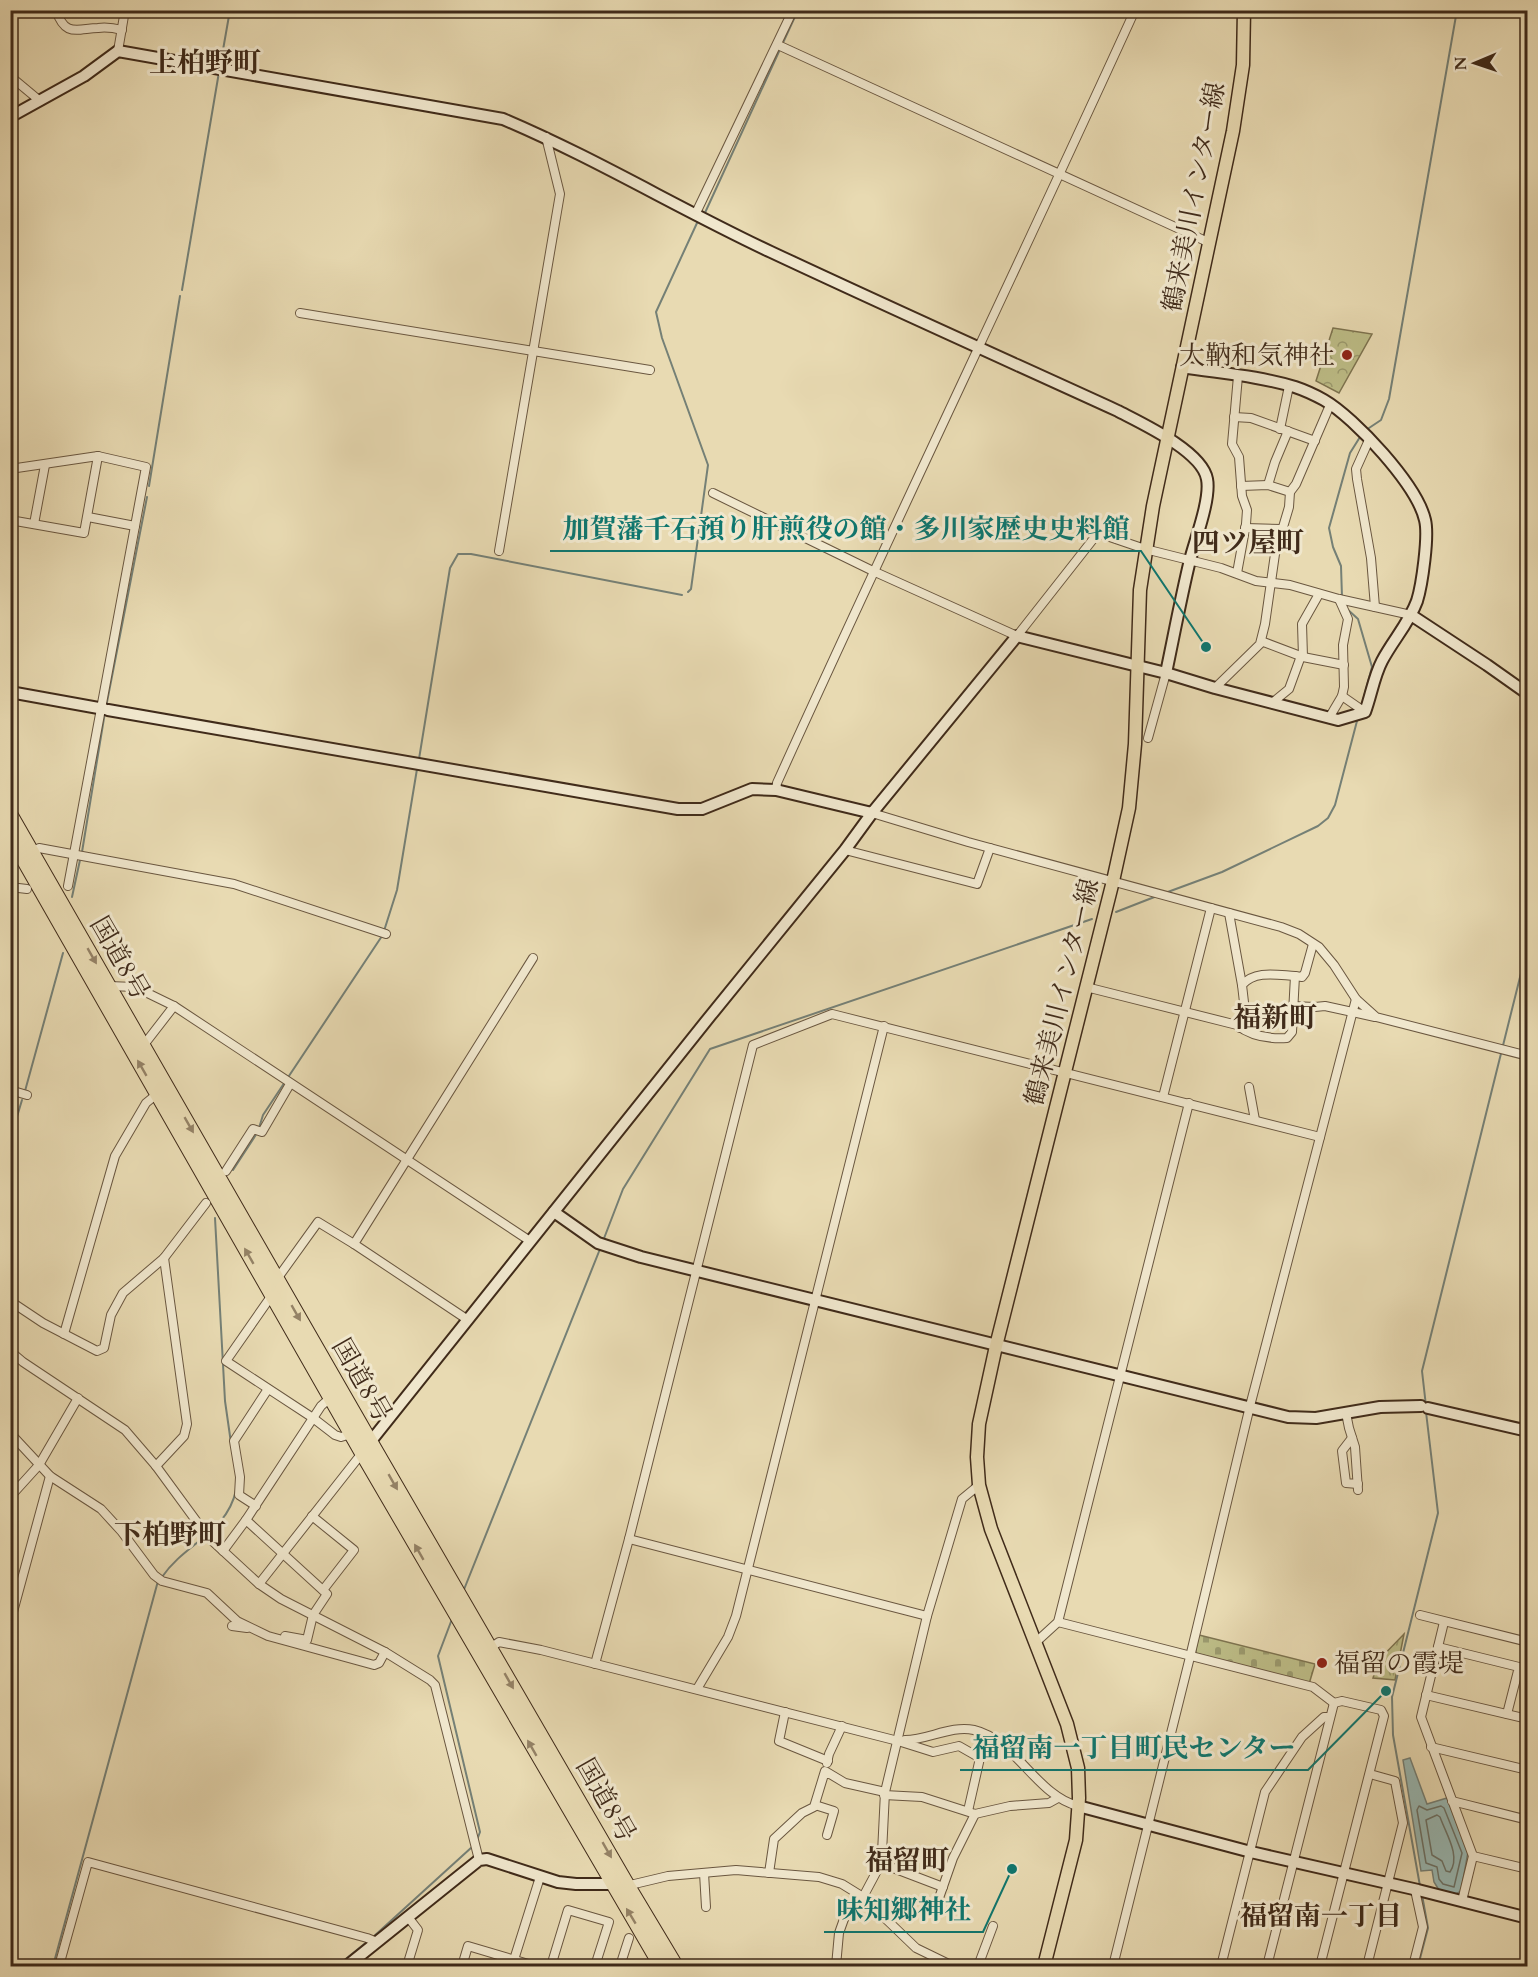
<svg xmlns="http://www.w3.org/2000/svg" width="1538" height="1977" font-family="Cardo,'Noto Serif JP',serif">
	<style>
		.forest { fill: url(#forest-crowns); stroke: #7e7450; stroke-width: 1.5 }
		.cemetery { fill: url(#cemetery-stones); stroke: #7e7450; stroke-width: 1.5 }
		.park { fill: url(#park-tufts); stroke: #7e7450; stroke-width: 1.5 }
		.water { fill: #99b9b4; stroke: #758076; stroke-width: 1.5 }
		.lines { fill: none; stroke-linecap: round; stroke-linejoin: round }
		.shore { stroke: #6c7267; stroke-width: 1.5 }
		.stream { stroke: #758076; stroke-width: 2 }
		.street-casing { stroke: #6a5740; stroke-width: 10 }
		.secondary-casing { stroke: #402b1a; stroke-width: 14 }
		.primary-casing { stroke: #402b1a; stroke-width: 15 }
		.highway-casing { stroke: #402b1a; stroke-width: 16 }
		.street { stroke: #f0e7cd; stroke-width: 8 }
		.secondary { stroke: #f0e7cd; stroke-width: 10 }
		.primary { stroke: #e8dab2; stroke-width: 12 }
		.highway { stroke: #e8dab2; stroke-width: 14 }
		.oneway { fill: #948266 }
		.poi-dot { fill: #8f2418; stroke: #f0e7cd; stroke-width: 2 }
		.labels { text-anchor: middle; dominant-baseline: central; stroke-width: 6; stroke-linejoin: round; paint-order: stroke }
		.street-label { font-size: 26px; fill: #402b1a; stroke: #f0e7cd }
		.poi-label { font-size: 26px; fill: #402b1a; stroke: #f0e7cd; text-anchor: end }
		.neighbourhood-label { font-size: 27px; font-weight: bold; fill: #402b1a; stroke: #f0e7cd }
		.quarter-label { font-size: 28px; font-weight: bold; fill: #402b1a; stroke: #f0e7cd }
		.leader { fill: none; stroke: #0f766e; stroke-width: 2 }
		.callout-dot { fill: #0f766e; stroke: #f0e7cd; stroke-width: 2 }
		.callout-label { font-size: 27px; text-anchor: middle; font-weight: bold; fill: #0f766e; stroke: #f0e7cd; stroke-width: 6; stroke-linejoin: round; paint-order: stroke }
	</style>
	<defs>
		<pattern id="forest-crowns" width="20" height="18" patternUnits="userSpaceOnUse" patternTransform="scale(1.5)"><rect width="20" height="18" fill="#bdbd87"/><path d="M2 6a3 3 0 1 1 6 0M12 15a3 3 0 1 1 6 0" fill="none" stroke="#9b9a6e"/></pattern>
		<pattern id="cemetery-stones" width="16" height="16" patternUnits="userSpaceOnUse" patternTransform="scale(1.5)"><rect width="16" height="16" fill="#bdbd87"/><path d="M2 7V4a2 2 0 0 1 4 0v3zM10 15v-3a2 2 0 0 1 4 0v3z" fill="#9b9a6e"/></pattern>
		<pattern id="park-tufts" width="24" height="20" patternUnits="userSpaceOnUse" patternTransform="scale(1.5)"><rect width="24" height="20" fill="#bdbd87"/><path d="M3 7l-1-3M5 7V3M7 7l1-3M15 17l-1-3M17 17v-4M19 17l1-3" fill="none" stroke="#9b9a6e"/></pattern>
	</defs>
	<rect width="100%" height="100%" fill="#e8dab2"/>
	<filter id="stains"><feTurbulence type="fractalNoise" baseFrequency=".00333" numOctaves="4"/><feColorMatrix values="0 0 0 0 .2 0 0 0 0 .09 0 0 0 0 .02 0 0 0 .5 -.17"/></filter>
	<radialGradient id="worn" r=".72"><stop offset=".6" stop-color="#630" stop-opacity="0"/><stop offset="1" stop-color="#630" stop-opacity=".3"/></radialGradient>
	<!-- forest -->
	<polygon class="forest" points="1333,328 1372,334 1339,393 1316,381"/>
	<!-- cemetery -->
	<polygon class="cemetery" points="1199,1635 1315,1664 1309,1684 1195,1653"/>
	<!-- park -->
	<polygon class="park" points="1404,1634 1395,1680 1373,1678 1374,1675 1370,1669"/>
	<!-- water -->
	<polygon class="water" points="1410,1758 1427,1804 1447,1798 1468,1852 1461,1891 1456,1894 1439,1890 1434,1882 1432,1870 1421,1871 1403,1760"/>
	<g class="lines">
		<!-- shore -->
		<g class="shore">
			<polygon points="1419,1806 1427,1810 1441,1806 1444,1808 1462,1853 1454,1887 1443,1884 1439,1879 1437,1867 1426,1863 1417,1810"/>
			<path d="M1437,1815L1440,1817C1446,1834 1461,1856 1450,1872L1446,1871L1442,1861L1432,1855L1426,1820Z"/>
		</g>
		<!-- stream -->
		<g class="stream">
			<polyline points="220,67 230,10"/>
			<polyline points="704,215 798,10"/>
			<polyline points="182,290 219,72"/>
			<polyline points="1366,430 1381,420 1389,399 1457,10"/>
			<polyline points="149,486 180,296"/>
			<polyline points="688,592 691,589 708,465 662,338 656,312 697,223"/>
			<polyline points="1342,597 1341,566 1333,547 1329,528 1350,453 1360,437"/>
			<polyline points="1346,608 1358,619 1372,667 1363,700"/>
			<polyline points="106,707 147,497"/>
			<polyline points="419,759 450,568 458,554 471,554 682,595"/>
			<polyline points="82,852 105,712"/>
			<polyline points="1165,893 1222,872 1318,826 1328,818 1335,805 1357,721"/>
			<polyline points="72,897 80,860"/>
			<polyline points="1116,912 1157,896"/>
			<polyline points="384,931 397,890 417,769"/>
			<polyline points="25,1091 63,953"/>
			<polyline points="259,1128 263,1115 382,936"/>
			<polyline points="10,1140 22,1100"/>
			<polyline points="233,1170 257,1133"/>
			<polyline points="215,1218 225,1401 231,1443"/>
			<polyline points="603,1241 623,1189 710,1049 1092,919"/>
			<polyline points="1426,1406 1422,1371 1528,945"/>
			<path d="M162,1577C185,1543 227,1533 236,1490"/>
			<polyline points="463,1592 600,1249"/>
			<polyline points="452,1619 438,1656 480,1832 477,1840"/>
			<polyline points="1420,1886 1393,1735 1392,1697 1438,1513 1426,1412"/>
			<polyline points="372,1938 472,1847"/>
			<polyline points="53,1966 158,1581"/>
			<polyline points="337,1966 368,1941"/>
			<polyline points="1418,1966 1428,1928 1422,1895"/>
		</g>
		<defs>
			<g id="street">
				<path d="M56,10C65,37 76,29 98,28C106,27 114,28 122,30"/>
				<polyline points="778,45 1210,243"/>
				<polyline points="118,51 125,10"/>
				<polyline points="10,76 40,101"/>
				<polyline points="695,215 793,10"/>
				<polyline points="300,313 650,370"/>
				<polyline points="1234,417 1251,418 1315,441"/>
				<polyline points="1280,429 1289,386"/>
				<polyline points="1369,440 1356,469 1357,479 1371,558 1375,607"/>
				<polyline points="10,469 98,456 146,467 68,886"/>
				<polyline points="1268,485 1275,462 1288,431"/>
				<polyline points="1241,486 1268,485 1290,492"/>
				<polyline points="713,493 873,571 1017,636 1098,533 1145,549 1221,568 1256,581 1290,585 1339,599 1411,615"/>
				<polyline points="88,517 135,526"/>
				<polyline points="10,520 84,533 98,456"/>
				<polyline points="34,524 45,465"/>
				<polyline points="1245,528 1282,529"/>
				<polyline points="499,551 560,194 546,137"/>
				<polyline points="1237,573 1246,524 1247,510 1242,496 1239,457 1232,444 1238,376"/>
				<polyline points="1261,641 1303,657 1344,665"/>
				<polyline points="1303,657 1302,624 1319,594"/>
				<polyline points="1215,688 1260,644 1265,624 1275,554 1289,507 1290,492 1296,484 1330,405"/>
				<polyline points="1342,696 1365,712"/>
				<polyline points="1272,703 1289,689 1301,656"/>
				<polyline points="1329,718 1342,696 1344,687 1343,645 1348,619 1339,599"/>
				<polyline points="1148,738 1166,673"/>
				<path d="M776,790L777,783C894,524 1017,269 1135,10"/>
				<polyline points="872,813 968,842 1281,927 1299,934 1319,947 1334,965 1356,999 1376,1017 1528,1056"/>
				<polyline points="845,850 977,884 990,848"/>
				<polyline points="32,852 39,848 234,884 386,934"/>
				<polyline points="10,887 27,889"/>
				<polyline points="1229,913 1242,985"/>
				<polyline points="1295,976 1302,977 1305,973 1313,944"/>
				<polyline points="109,986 135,987 174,1006 530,1241"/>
				<path d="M1086,987L1237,1025C1251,1036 1270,1039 1287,1038L1292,1032L1295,976C1277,975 1255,970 1242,985L1245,1011L1240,1028"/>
				<polyline points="1292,1006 1315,1007 1325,1006 1375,1017"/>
				<polyline points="143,1046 174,1006"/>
				<polyline points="1249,1087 1255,1120"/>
				<polyline points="10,1090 27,1095"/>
				<polyline points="1163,1097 1211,908"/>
				<polyline points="10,1150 11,1150"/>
				<polyline points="226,1171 253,1129 262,1132 290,1084"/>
				<polyline points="277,1279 318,1222 354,1244"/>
				<polyline points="272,1295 226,1361 313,1418 335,1435 341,1437 351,1434"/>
				<polyline points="10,1301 43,1323 97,1351 104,1348 111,1315 123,1293 164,1258 206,1203"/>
				<polyline points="468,1320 354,1244 533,958"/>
				<polyline points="64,1334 115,1156 146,1103 157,1094"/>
				<polyline points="10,1351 23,1362 125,1430 156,1466 208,1537 259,1584 281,1599 385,1652 430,1680 435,1685 479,1860"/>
				<polyline points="1346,1413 1349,1428 1355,1447 1358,1490"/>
				<polyline points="10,1433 50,1476 101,1509 122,1532 154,1575 162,1581 207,1593 237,1621 268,1636 374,1665 379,1663 385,1652"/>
				<polyline points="1352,1438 1342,1451 1346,1483 1358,1484"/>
				<polyline points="156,1466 184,1436 187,1424 164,1258"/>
				<polyline points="10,1497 39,1465 78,1398"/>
				<polyline points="256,1506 239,1495 240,1477 234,1441 268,1389"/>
				<polyline points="312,1516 354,1550 323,1590"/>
				<polyline points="246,1520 321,1406 330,1398"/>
				<polyline points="629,1539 927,1616"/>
				<polyline points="223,1551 246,1520 327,1594 313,1615 307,1640 285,1636"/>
				<polyline points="259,1584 362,1453"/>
				<polyline points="1420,1615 1528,1642"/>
				<polyline points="1058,1622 1313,1687 1334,1703"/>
				<polyline points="1444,1622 1421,1717 1473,1856 1462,1901"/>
				<polyline points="10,1623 50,1476"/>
				<polyline points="232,1626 247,1628"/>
				<polyline points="1035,1643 1058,1622 1189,1103"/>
				<polyline points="1438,1647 1519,1667 1507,1714"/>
				<polyline points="490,1648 499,1642 541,1650 898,1741 933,1752 959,1746 980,1758"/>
				<polyline points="595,1664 629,1539 753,1045 832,1014 1320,1137"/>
				<polyline points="697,1689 728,1637 736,1616 884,1026"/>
				<polyline points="1426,1695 1528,1719"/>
				<polyline points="785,1712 779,1741 828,1761"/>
				<path d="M905,1740C928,1740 951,1725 974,1730C1016,1740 1037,1796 1078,1806"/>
				<polyline points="1431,1747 1528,1770"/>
				<polyline points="827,1763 829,1754 842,1726"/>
				<polyline points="884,1795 922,1797 975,1814 1010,1806 1049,1803 1058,1798"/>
				<polyline points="1452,1801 1528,1820"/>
				<polyline points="815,1805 834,1811 827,1835"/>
				<polyline points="968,1811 980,1758 990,1737"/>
				<polyline points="1473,1856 1528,1869"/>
				<polyline points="880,1863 943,1887"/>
				<polyline points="704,1873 706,1907"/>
				<polyline points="769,1873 774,1839 802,1813 814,1807 825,1771 845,1783 885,1792"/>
				<polyline points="626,1886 668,1876 736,1870 819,1877 842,1884 863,1897 916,1948 953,1966"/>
				<polyline points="939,1898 953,1858 975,1814"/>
				<polyline points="59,1966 88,1862 367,1938 377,1942"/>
				<polyline points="407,1966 418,1930 408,1917"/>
				<polyline points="462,1966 468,1946 535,1966"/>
				<polyline points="512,1966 540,1877"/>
				<polyline points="551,1966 568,1910 609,1922 595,1966"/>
				<polyline points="620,1966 629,1938"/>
				<polyline points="836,1966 839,1933 844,1919 863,1897 879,1867 882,1853 885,1792 927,1616 962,1499 979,1485"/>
				<polyline points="978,1966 993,1926"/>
				<polyline points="1113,1966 1190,1657 1250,1406 1356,999"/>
				<polyline points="1221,1966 1265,1792 1302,1737 1324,1717 1330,1717"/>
				<polyline points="1267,1966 1334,1703"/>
				<polyline points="1320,1966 1384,1716 1381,1710 1342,1701 1334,1703"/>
				<polyline points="1367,1966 1403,1823 1395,1781 1370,1774"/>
				<polyline points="1413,1966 1423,1927 1415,1890"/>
			</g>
			<g id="secondary">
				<path d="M10,117L84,76L118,51L503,119C595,158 681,210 771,252C886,306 1002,358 1118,411C1141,423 1202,451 1207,479C1211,499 1195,540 1190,560C1181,597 1174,635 1166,673"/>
				<polyline points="1411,615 1487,665 1528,694"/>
				<polyline points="10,692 104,709"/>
				<path d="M108,710L678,809H702L752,789L776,790L872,813L1017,636L1166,673L1215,688L1338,720L1365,712C1371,696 1374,676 1382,661C1393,640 1409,623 1417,601C1422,585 1429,536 1425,520C1417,485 1355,418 1324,400C1315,395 1304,390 1295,387C1259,376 1219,373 1182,367"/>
				<polyline points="554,1212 598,1243 641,1257 1288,1417 1316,1418 1380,1407 1421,1406"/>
				<polyline points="1428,1408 1528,1431"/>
				<polyline points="367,1446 711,1015 845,850 872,813"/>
				<polyline points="1078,1806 1251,1852 1418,1890 1528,1918"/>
				<polyline points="347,1966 479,1860 487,1859 558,1882 576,1884 611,1884"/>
			</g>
			<polyline id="primary" points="1044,1966 1076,1840 1079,1798 1078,1768 1067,1724 991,1529 979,1485 977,1457 979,1424 996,1346 1113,881 1129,808 1135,744 1140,590 1153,506 1233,131 1243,65 1244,10"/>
			<g id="highway">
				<polyline points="10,814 370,1441 628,1886 676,1966"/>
				<polyline points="10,836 362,1453 661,1966"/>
			</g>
		</defs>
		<!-- street casing -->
		<use href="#street" class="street-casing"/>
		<!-- secondary casing -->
		<use href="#secondary" class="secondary-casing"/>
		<!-- primary casing -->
		<use href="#primary" class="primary-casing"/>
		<!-- highway casing -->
		<use href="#highway" class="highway-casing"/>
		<!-- street -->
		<use href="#street" class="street"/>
		<!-- secondary -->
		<use href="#secondary" class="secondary"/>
		<!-- primary -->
		<use href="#primary" class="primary"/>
		<!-- highway -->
		<use href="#highway" class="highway"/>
	</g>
	<!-- one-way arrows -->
	<defs><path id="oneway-solid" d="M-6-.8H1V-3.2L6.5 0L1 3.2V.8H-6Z" transform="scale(1.5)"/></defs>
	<g class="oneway">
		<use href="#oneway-solid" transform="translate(92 956) rotate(60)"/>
		<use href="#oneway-solid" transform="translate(142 1068) rotate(-120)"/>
		<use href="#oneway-solid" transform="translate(189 1125) rotate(60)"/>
		<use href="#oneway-solid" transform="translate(249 1256) rotate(-120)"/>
		<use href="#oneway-solid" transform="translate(296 1313) rotate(60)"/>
		<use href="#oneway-solid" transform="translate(393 1482) rotate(60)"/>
		<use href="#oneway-solid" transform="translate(419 1552) rotate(-120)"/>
		<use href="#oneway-solid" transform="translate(509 1681) rotate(60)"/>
		<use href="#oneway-solid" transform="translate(532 1748) rotate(-120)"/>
		<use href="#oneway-solid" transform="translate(607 1850) rotate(60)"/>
		<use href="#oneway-solid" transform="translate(631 1916) rotate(-121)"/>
	</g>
	<!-- markers -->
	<g class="poi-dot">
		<circle cx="1347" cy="355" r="6"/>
		<circle cx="1322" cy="1663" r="6"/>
	</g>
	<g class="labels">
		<!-- street labels -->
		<g class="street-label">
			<text transform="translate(1194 197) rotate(-79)">鶴来美川インター線</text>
			<text transform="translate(120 958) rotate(60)">国道8号</text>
			<text transform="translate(1062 992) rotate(-76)">鶴来美川インター線</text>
			<text transform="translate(362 1380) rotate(60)">国道8号</text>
			<text transform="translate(606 1800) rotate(60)">国道8号</text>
		</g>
		<!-- poi labels -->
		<g class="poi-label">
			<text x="1335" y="355">大靹和気神社</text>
			<text x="1334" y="1663" text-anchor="start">福留の霞堤</text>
		</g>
		<!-- neighbourhood labels -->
		<g class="neighbourhood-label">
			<text x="1321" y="1916">福留南一丁目</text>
		</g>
		<!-- quarter labels -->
		<g class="quarter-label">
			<text x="205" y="63">上柏野町</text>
			<text x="1248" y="543">四ツ屋町</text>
			<text x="1275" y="1018">福新町</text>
			<text x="170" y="1535">下柏野町</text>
			<text x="907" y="1861">福留町</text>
		</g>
	</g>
	<!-- callouts -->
	<path class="leader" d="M1206 647L1141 551H550M1386 1691L1308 1770H960M1012 1869L983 1932H824"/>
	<g class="callout-dot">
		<circle cx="1206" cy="647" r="6"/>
		<circle cx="1386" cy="1691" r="6"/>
		<circle cx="1012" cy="1869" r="6"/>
	</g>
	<g class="callout-label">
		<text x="846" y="538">加賀藩千石預り肝煎役の館・多川家歴史史料館</text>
		<text x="1134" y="1757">福留南一丁目町民センター</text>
		<text x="904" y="1919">味知郷神社</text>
	</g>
	<!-- margin -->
	<rect width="1538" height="1977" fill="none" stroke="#e8dab2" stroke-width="36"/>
	<rect x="12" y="12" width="1514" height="1953" fill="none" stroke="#402b1a" stroke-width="3"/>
	<rect x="18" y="18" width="1502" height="1941" fill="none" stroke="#402b1a" stroke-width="1.5"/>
	<!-- north arrow -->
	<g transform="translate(1475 63) rotate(268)" stroke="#f0e7cd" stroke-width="4.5" paint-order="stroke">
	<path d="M0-4.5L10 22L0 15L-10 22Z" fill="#402b1a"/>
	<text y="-9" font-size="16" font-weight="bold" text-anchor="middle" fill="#402b1a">N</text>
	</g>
	<rect width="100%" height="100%" filter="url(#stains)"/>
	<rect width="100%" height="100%" fill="url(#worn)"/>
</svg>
